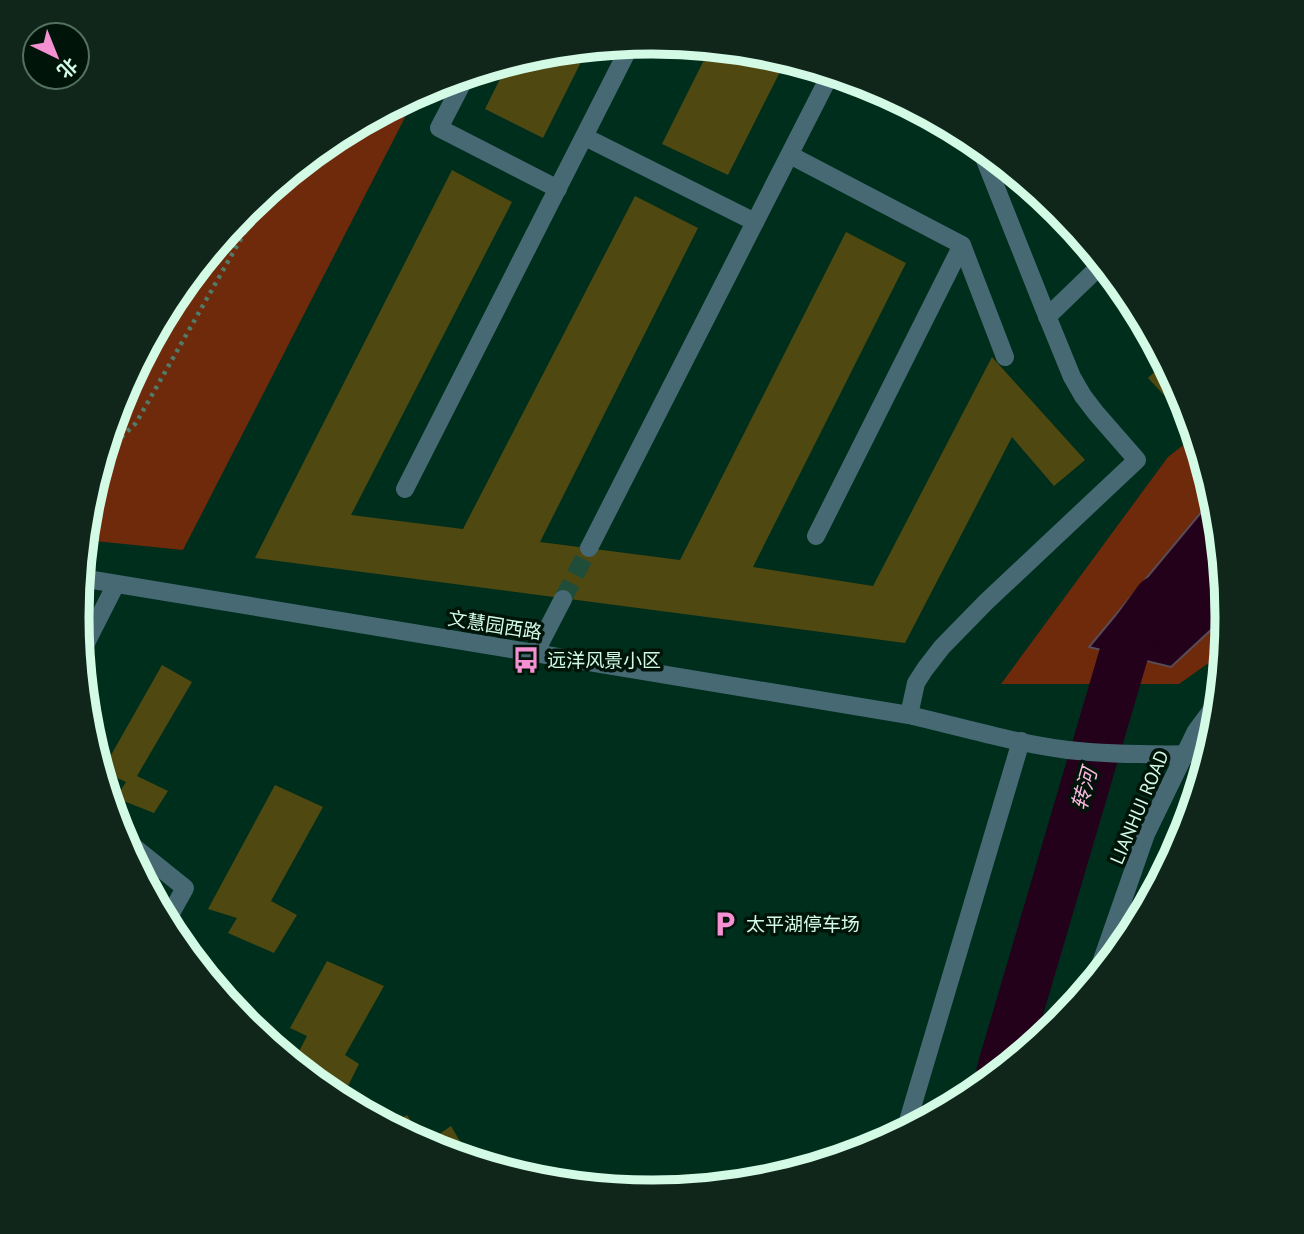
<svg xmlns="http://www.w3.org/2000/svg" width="1304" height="1234" font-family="'PT Sans','Noto Sans SC',sans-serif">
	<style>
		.green { fill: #6f2a0c }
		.water { fill: #24011a; stroke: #584c57; stroke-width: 2 }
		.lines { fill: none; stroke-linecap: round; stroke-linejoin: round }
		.river { stroke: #24011a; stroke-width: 49 }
		.building { fill: #4f4810 }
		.minor-tunnel { stroke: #204d3a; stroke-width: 18; stroke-dasharray: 18 9; stroke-linecap: butt }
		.path { stroke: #517c69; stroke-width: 4.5; stroke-dasharray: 3.5 5; stroke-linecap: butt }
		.minor { stroke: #466974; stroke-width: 18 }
		.labels { text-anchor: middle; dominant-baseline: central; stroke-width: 7; stroke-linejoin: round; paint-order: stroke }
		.street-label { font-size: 19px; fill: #d3fae5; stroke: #001409 }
		.poi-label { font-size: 19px; fill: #d3fae5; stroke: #001409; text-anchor: start }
		.water-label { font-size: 21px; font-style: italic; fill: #f9b7e0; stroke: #001409 }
		.rim { fill: none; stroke: #d3fae5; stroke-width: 9 }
	</style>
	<rect width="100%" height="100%" fill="#002e1c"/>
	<!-- green -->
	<g class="green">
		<polygon points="417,94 183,550 85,540 88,504 121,397 174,297 246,210 333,139"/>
		<polygon points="1195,436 1216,505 1227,617 1224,652 1179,684 1001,684 1168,457"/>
	</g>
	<!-- water -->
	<polygon class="water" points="1214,499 1216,505 1227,615 1171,667 1089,647 1209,503"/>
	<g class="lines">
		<!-- river -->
		<polyline class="river" points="1001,1071 1127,643 1158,600"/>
	</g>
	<!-- building -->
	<g class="building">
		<polygon points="588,48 543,138 485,109 508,63 540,53"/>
		<polygon points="710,48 765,53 786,60 728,175 662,144"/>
		<polygon points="452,170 512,202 351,515 463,529 635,196 698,228 540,542 680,560 846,232 906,263 753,567 873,586 992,357 1085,460 1054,486 1012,437 905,643 255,558"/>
		<polygon points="1165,362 1183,397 1191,424 1148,378"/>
		<polygon points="162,665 192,682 137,776 168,791 154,813 116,798 126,782 102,771"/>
		<polygon points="275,785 323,807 271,901 297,915 274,953 228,933 237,918 208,909"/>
		<polygon points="327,961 384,986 345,1055 359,1064 342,1098 320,1085 293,1063 307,1036 290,1028"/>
		<polygon points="407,1115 426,1143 451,1126 471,1160 432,1148 389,1125"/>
	</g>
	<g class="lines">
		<!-- minor-tunnel -->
		<polyline class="minor-tunnel" points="563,599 589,548"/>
		<!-- path -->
		<polyline class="path" points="103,455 136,423 267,193"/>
		<!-- minor -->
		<g class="minor">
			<polyline points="466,76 439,128 558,189"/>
			<polyline points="585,137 755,222"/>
			<polyline points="790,155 962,245 1005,357"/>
			<polyline points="1047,317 1102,264"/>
			<polyline points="405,489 631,44"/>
			<polyline points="816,536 962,245"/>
			<polyline points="589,548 831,73"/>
			<path d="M81,578L909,715C961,727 1014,743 1068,750C1114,755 1161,755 1208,754"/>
			<polyline points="81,653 116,584"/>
			<polyline points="535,653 563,599"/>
			<polyline points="909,715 916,683 925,669 942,647 986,602 1137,460 1096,413 1083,396 1072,377 1043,306 979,145"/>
			<polyline points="134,847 185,888 166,922"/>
			<polyline points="1096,977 1146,834 1196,731 1219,700"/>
			<polyline points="905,1131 1021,741"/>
		</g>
	</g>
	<!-- icons -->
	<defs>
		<symbol id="bus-bare" viewBox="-9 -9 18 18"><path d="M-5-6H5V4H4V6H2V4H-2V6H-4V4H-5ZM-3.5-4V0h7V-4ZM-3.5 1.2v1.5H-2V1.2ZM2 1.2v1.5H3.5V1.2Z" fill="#f591d2" stroke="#001409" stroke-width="2.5" paint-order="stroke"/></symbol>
		<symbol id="parking-bare" viewBox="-9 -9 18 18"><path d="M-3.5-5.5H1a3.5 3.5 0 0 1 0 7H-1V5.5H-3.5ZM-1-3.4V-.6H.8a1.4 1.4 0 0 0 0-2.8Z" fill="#f591d2" stroke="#001409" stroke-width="2.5" paint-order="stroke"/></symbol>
	</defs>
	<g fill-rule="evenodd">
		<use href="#bus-bare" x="507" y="641" width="38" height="38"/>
		<use href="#parking-bare" x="706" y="905" width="38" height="38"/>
	</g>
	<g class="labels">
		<!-- street labels -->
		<g class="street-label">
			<text transform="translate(495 625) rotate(9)">文慧园西路</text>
			<text transform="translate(1139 807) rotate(-67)">LIANHUI ROAD</text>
		</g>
		<!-- poi labels -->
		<g class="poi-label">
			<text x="547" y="660">远洋风景小区</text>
			<text x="746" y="924">太平湖停车场</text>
		</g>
		<!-- water labels -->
		<g class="water-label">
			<text transform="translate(1084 789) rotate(-74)">转河</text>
		</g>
	</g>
	<!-- crop -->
	<path d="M0 0H1304V1234H0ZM89 617a563 563 0 1 1 1126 0a563 563 0 1 1-1126 0Z" fill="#11261b" fill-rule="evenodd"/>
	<path class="rim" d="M89 617a563 563 0 1 1 1126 0a563 563 0 1 1-1126 0Z"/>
	<!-- north arrow -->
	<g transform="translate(56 56) rotate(137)"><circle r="33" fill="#001409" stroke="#547061" stroke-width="2"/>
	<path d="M0-5L12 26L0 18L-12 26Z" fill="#f591d2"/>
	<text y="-10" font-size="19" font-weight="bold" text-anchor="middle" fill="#d3fae5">北</text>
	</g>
</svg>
